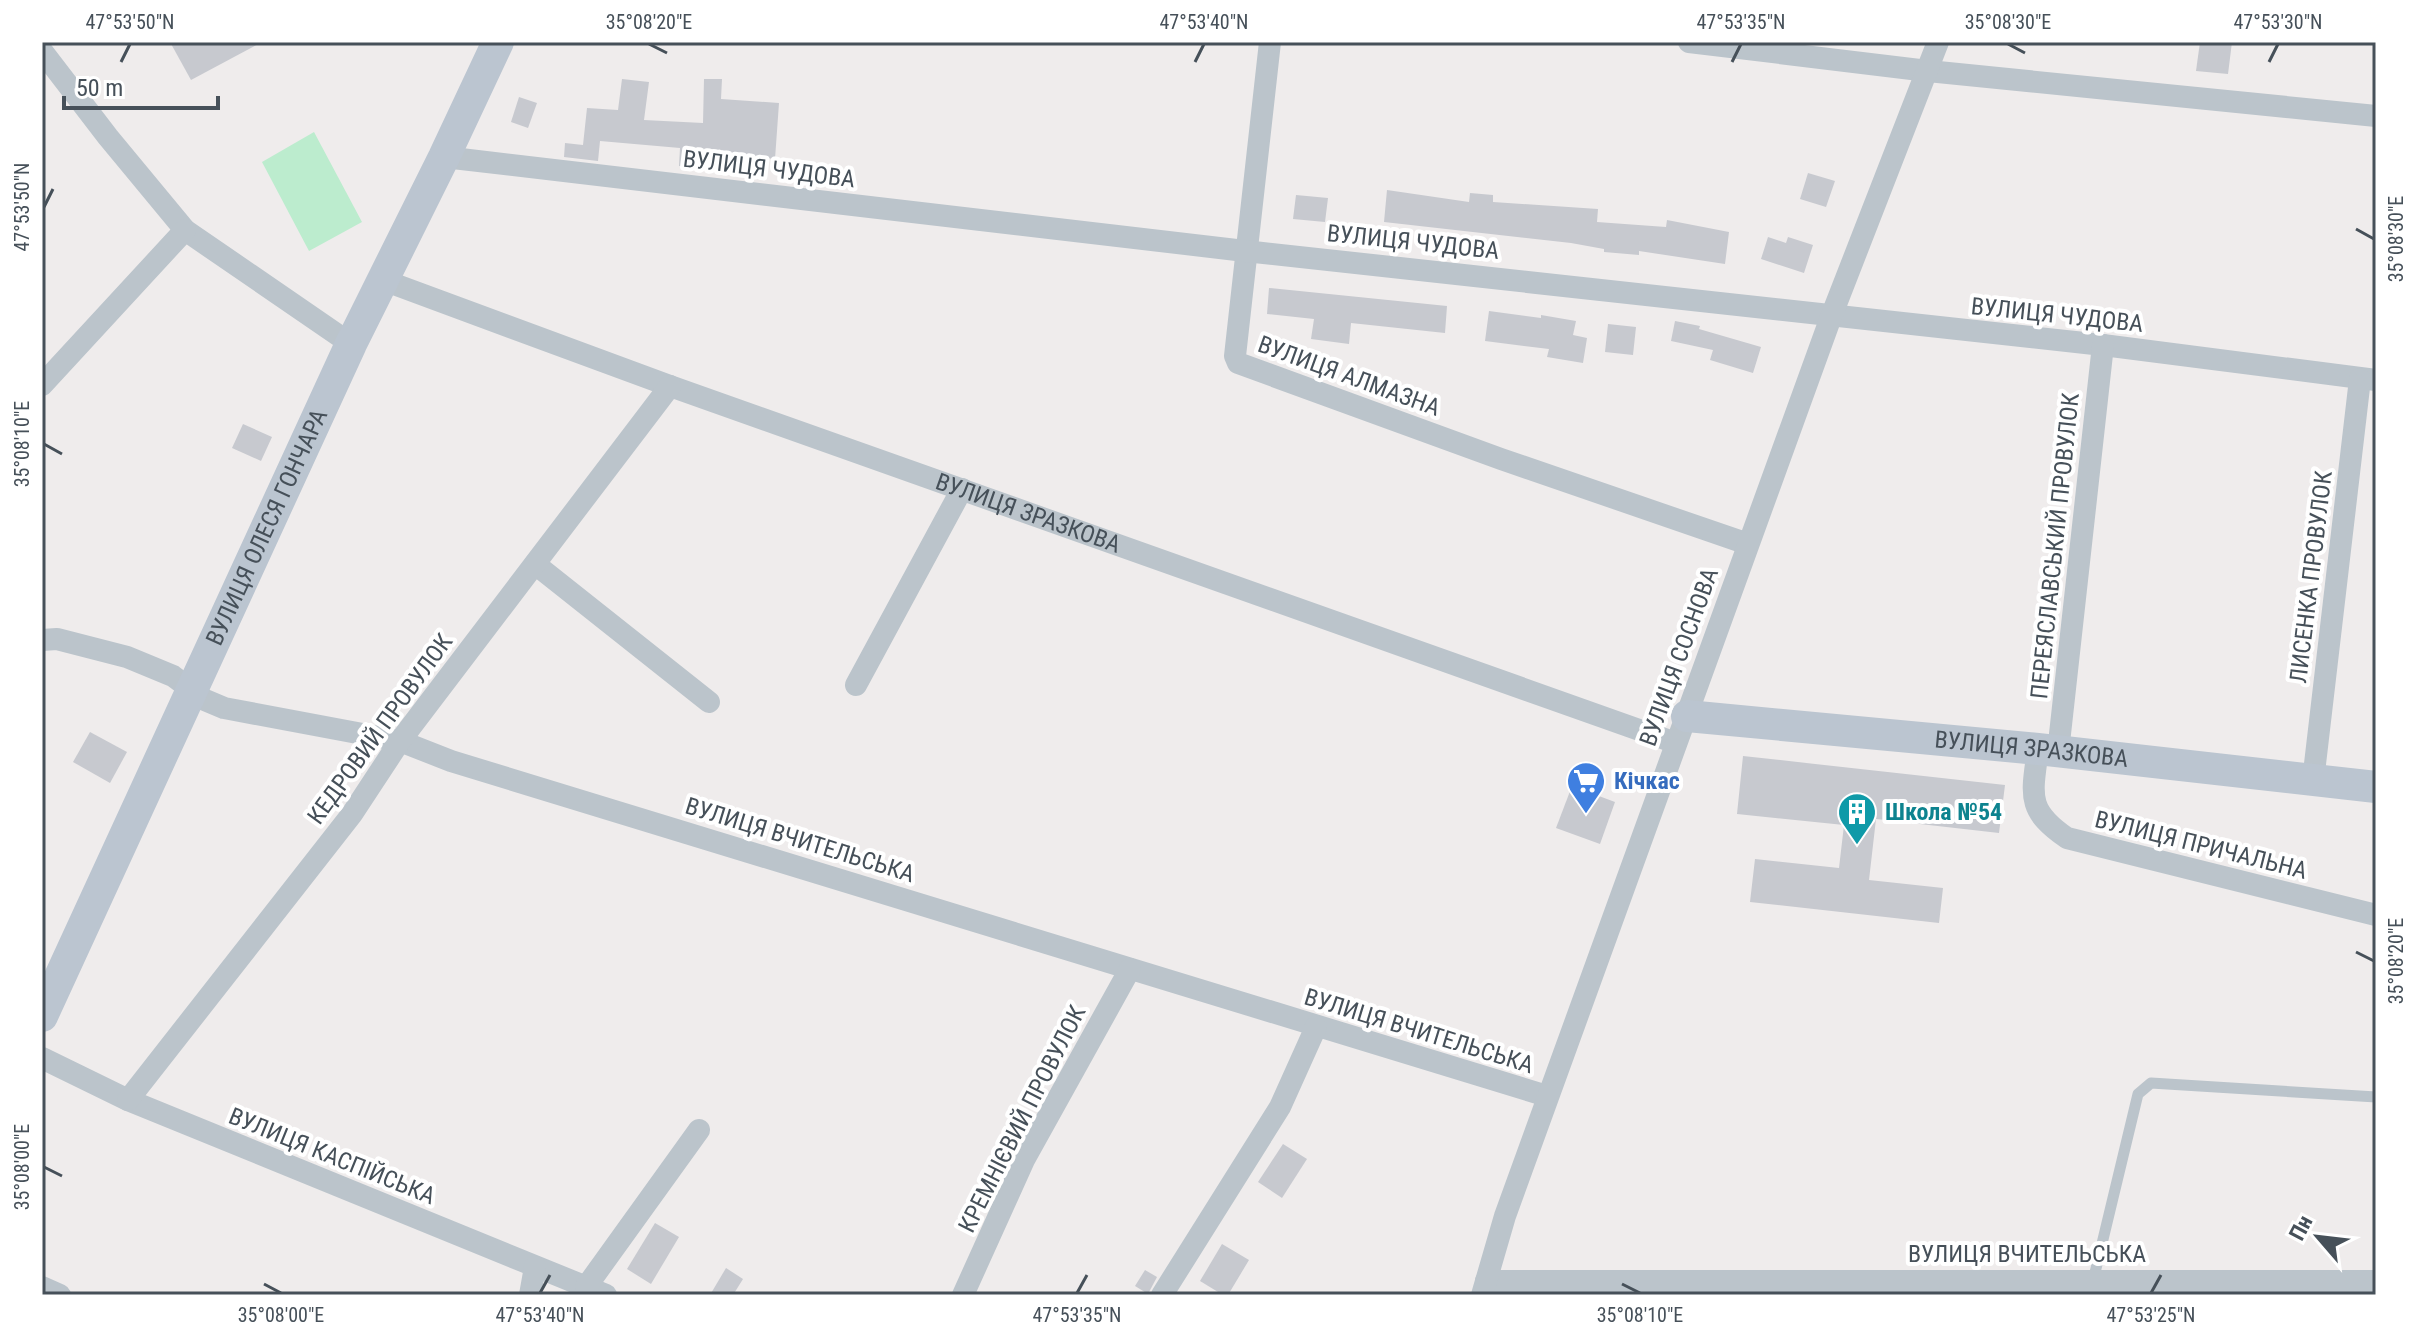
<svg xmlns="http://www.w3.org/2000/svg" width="2418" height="1337" font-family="'Roboto Condensed',sans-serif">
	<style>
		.green { fill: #bcecce }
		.building { fill: #c7c9cf }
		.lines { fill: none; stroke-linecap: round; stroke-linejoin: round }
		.lane { stroke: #bbc4cb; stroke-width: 11 }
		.street { stroke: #bbc4cb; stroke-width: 22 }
		.secondary { stroke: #bbc5d0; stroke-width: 32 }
		.ticks { fill: none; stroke: #465059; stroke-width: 3 }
		.labels { text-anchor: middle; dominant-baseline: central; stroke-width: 8; stroke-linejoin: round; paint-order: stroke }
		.street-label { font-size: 24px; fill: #465059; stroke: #fff }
		.shop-label { font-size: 24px; font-weight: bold; fill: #366cbe; stroke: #fff; text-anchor: start }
		.culture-label { font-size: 24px; font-weight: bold; fill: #0d838f; stroke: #fff; text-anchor: start }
		.neatline { fill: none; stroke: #465059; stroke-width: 3 }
		.ticks-label { font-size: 20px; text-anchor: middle; fill: #465059 }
	</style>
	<rect width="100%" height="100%" fill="#efecec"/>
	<!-- green -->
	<polygon class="green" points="314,132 362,222 309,251 262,162"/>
	<!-- building -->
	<g class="building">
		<polygon points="170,42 262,42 191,80"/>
		<polygon points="2200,42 2232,42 2228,74 2196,71"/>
		<polygon points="622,79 649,82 644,120 703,123 704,79 722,79 721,99 779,103 775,159 697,152 695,167 679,166 680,148 600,141 598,161 564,157 565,143 583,145 587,108 618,110"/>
		<polygon points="519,97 537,103 528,128 511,122"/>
		<polygon points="1808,173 1835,181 1826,207 1800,199"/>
		<polygon points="1387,190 1469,202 1470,193 1493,195 1493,202 1598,209 1597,222 1666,227 1667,220 1729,232 1725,264 1639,251 1639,255 1604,252 1604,249 1571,243 1384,222"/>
		<polygon points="1296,195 1328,198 1325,222 1293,219"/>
		<polygon points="1768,237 1786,243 1788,237 1813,245 1804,273 1761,259"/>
		<polygon points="1269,288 1447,306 1445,333 1351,323 1349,344 1311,339 1314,319 1267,314"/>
		<polygon points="1489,311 1541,318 1541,315 1576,321 1573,335 1587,338 1583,363 1547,357 1549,349 1485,341"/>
		<polygon points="1675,321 1700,326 1699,329 1761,347 1753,373 1710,360 1713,350 1671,341"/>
		<polygon points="1608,324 1636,327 1633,355 1605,352"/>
		<polygon points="243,424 272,437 261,461 232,448"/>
		<polygon points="90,732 127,752 110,783 73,762"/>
		<polygon points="1743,756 2005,785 1999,833 1876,819 1869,880 1943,888 1939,923 1750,902 1755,859 1839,868 1844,825 1737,814"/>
		<polygon points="1572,786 1615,802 1600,844 1556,828"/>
		<polygon points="1283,1144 1307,1159 1282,1198 1258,1182"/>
		<polygon points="655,1223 679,1237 651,1284 627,1269"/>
		<polygon points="1222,1244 1249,1260 1228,1295 1223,1295 1200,1281"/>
		<polygon points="726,1268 743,1279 733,1295 710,1295"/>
		<polygon points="1145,1270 1157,1277 1148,1294 1135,1286"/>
	</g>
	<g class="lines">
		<!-- lane -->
		<polyline class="lane" points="2093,1281 2138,1094 2151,1083 2376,1097"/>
		<!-- street -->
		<g class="street">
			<polyline points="1270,42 1235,356 1238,363 1501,459 1748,544"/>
			<polyline points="1689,42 1928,71 2376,116"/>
			<polyline points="42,51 108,137 185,230 351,344"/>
			<polyline points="444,157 1245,251 2103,345 2376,380"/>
			<path id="s1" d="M383,280L670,386L1676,743"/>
			<polyline points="42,385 185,230"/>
			<polyline points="535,564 709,702"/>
			<polyline points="42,640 57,639 127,657 173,676 205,700 224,708 400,741 451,761 1547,1096"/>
			<polyline points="856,685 962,489"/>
			<path d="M2038,749C2032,795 2026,810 2067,838L2376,915"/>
			<polyline points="2058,752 2103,345"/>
			<polyline points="2313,781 2360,379"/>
			<polyline points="42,1058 128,1100 606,1295"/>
			<polyline points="128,1100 352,814 400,741 670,386"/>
			<polyline points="1486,1281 2376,1281"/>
			<polyline points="42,1287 60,1295"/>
			<polyline points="586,1287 699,1130"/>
			<polyline points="530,1295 535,1267"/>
			<polyline points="963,1295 1024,1160 1130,969"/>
			<polyline points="1162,1295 1280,1107 1316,1027"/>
			<polyline points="1482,1295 1505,1216 1831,317 1938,42"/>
		</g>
		<!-- secondary -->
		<g class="secondary">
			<path id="s2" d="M1687,716L2038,749L2376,787"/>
			<path id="s3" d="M42,1016L351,344L444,157L498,42"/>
		</g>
	</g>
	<!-- ticks -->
	<path class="ticks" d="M649,44L667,53M2008,44L2025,53M121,62L130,44M1195,62L1204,44M1732,62L1741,44M2269,62L2278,44M44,207L53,189M2356,229L2374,239M44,444L62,454M2356,952L2374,961M44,1167L62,1176M264,1284L281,1293M1622,1284L1640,1293M540,1293L550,1275M1077,1293L1087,1275M2151,1293L2161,1275"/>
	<!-- icons -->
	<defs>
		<symbol id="supermarket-pin" viewBox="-11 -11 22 30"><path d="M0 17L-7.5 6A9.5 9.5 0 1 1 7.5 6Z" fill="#3f7fe0" stroke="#fff"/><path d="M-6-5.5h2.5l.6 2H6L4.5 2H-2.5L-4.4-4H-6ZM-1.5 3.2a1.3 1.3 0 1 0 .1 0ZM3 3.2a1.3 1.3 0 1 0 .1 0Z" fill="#fff"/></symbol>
		<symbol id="building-pin" viewBox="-11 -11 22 30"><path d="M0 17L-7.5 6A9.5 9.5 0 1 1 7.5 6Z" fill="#0f9aa8" stroke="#fff"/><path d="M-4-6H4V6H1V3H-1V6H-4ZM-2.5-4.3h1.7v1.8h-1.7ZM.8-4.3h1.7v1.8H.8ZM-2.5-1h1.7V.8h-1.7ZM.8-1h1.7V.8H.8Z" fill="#fff"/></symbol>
	</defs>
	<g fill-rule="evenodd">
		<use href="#supermarket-pin" x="1564" y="759" width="44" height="60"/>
		<use href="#building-pin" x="1835" y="790" width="44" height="60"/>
	</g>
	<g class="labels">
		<!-- street labels -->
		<g class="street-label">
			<text transform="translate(769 169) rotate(7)">ВУЛИЦЯ ЧУДОВА</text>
			<text transform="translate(1413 242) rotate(6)">ВУЛИЦЯ ЧУДОВА</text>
			<text transform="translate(2057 315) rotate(6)">ВУЛИЦЯ ЧУДОВА</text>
			<text transform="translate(1349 376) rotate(20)">ВУЛИЦЯ АЛМАЗНА</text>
			<text stroke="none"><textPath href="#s1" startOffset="686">ВУЛИЦЯ ЗРАЗКОВА</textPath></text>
			<text stroke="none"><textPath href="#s3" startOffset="538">ВУЛИЦЯ ОЛЕСЯ ГОНЧАРА</textPath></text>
			<text transform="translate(2055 546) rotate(-84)">ПЕРЕЯСЛАВСЬКИЙ ПРОВУЛОК</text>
			<text transform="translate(2311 577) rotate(-83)">ЛИСЕНКА ПРОВУЛОК</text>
			<text transform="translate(1679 657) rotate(-70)">ВУЛИЦЯ СОСНОВА</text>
			<text transform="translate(380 729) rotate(-54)">КЕДРОВИЙ ПРОВУЛОК</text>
			<text stroke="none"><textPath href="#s2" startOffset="346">ВУЛИЦЯ ЗРАЗКОВА</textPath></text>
			<text transform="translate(800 840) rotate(17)">ВУЛИЦЯ ВЧИТЕЛЬСЬКА</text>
			<text transform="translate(2201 845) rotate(14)">ВУЛИЦЯ ПРИЧАЛЬНА</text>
			<text transform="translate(1419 1031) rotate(17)">ВУЛИЦЯ ВЧИТЕЛЬСЬКА</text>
			<text transform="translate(1022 1119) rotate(-63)">КРЕМНІЄВИЙ ПРОВУЛОК</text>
			<text transform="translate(332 1156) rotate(22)">ВУЛИЦЯ КАСПІЙСЬКА</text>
			<text x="2027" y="1254">ВУЛИЦЯ ВЧИТЕЛЬСЬКА</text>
		</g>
		<!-- shop labels -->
		<g class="shop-label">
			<text x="1614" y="781">Кічкас</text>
		</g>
		<!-- culture labels -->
		<g class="culture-label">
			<text x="1885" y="812">Школа №54</text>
		</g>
	</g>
	<!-- border -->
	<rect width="2418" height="1337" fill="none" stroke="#ffffff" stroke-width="88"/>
	<!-- north arrow -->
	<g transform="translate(2318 1237) rotate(298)" stroke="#ffffff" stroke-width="6" paint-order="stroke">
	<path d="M0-6L14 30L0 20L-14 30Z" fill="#465059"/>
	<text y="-12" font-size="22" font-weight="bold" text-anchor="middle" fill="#465059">Пн</text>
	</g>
	<!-- scale -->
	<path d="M64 96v12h154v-12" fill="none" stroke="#465059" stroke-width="4"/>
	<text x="76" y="96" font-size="24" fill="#465059" stroke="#ffffff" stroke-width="6" paint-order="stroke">50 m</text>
	<rect x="44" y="44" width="2330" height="1249" class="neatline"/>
	<g class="ticks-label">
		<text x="130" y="29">47°53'50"N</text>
		<text x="649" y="29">35°08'20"E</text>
		<text x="1204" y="29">47°53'40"N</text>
		<text x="1741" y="29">47°53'35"N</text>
		<text x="2008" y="29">35°08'30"E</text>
		<text x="2278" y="29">47°53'30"N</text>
		<text transform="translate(22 207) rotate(-90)" y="7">47°53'50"N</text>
		<text transform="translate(2396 239) rotate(-90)" y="7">35°08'30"E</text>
		<text transform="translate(22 444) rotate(-90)" y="7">35°08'10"E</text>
		<text transform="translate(2396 961) rotate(-90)" y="7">35°08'20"E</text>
		<text transform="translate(22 1167) rotate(-90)" y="7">35°08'00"E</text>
		<text x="281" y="1322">35°08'00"E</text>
		<text x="540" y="1322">47°53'40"N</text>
		<text x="1077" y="1322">47°53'35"N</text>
		<text x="1640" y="1322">35°08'10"E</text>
		<text x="2151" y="1322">47°53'25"N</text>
	</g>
</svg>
